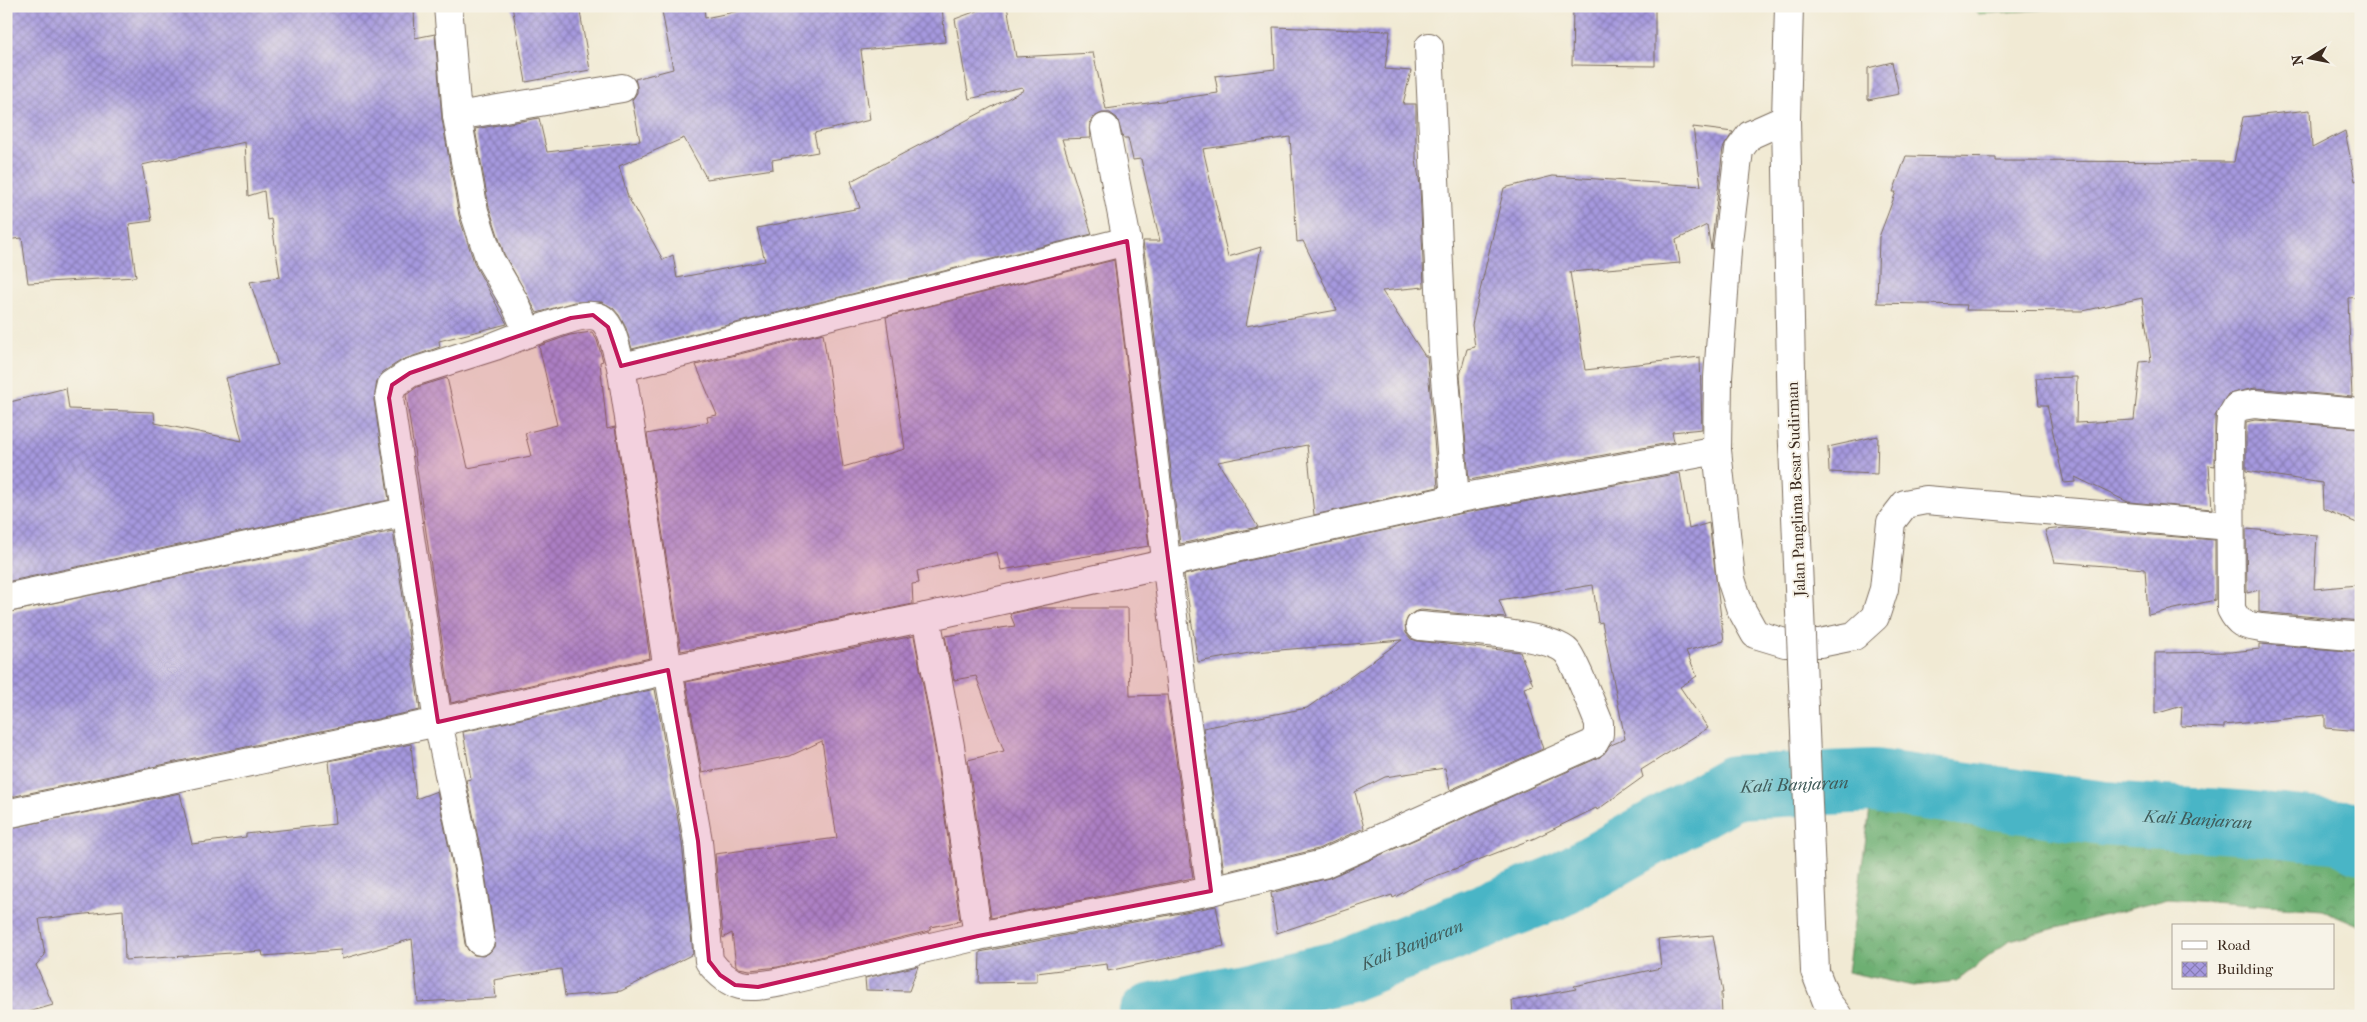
<svg xmlns="http://www.w3.org/2000/svg" width="2367" height="1022" font-family="'IM FELL French Canon',serif">
	<style>
		.grass { fill: #87cb84; stroke: #617a51 }
		.forest { fill: url(#forest-crowns); stroke: #546c48 }
		.lines { fill: none; stroke-linecap: round; stroke-linejoin: round }
		.river { stroke: #49b5c6; stroke-width: 64 }
		.building { fill: url(#building-cross-hatch); fill-rule: evenodd }
		.minor-casing { stroke: #7b6d5e; stroke-width: 30 }
		.major-casing { stroke: #7b6d5e; stroke-width: 30 }
		.minor { stroke: #fff; stroke-width: 28 }
		.major { stroke: #fff; stroke-width: 28 }
		.major-bridge-casing { stroke: #7b6d5e; stroke-width: 30; stroke-linecap: butt }
		.major-bridge { stroke: #fff; stroke-width: 28 }
		.marked { fill: #c2185b; fill-opacity: 0.2; stroke: #c2185b; stroke-width: 4; stroke-linejoin: round }
		.labels { text-anchor: middle; dominant-baseline: central; stroke-width: 4; stroke-linejoin: round; paint-order: stroke }
		.street-label { font-size: 16px; fill: #3b2a1e; stroke: #f7f3e8 }
		.water-label { font-size: 18px; font-style: italic; fill: #405b59; stroke: #f7f3e8 }
	</style>
	<defs>
		<pattern id="forest-crowns" width="20" height="18" patternUnits="userSpaceOnUse" patternTransform="scale(1.25)"><rect width="20" height="18" fill="#6daf72"/><path d="M2 6a3 3 0 1 1 6 0M12 15a3 3 0 1 1 6 0" fill="none" stroke="#5b8f5d"/></pattern>
		<pattern id="building-cross-hatch" width="8" height="8" patternUnits="userSpaceOnUse" patternTransform="scale(1.25)"><rect width="8" height="8" fill="#a699df"/><path d="M0 0l8 8M0 8l8-8" fill="none" stroke="#887db4"/></pattern>
	</defs>
	<rect width="100%" height="100%" fill="#f7f3e8"/>
	<filter id="ink" filterUnits="userSpaceOnUse"><feTurbulence type="fractalNoise" baseFrequency=".02" numOctaves="2"/><feDisplacementMap in="SourceGraphic" scale="10" xChannelSelector="R" yChannelSelector="G"/><feConvolveMatrix kernelMatrix="1 2 1 2 8 2 1 2 1" color-interpolation-filters="sRGB"/></filter>
	<filter id="wash" filterUnits="userSpaceOnUse"><feTurbulence type="fractalNoise" baseFrequency=".0096" numOctaves="4" result="noise"/><feDisplacementMap in="SourceGraphic" scale="20" xChannelSelector="R" yChannelSelector="G"/><feGaussianBlur stdDeviation="1.12" result="paint"/><feColorMatrix in="noise" values="0 0 0 0 0 0 0 0 0 0 0 0 0 0 0 0 0 1.4 0 .05"/><feComposite in="paint" operator="in"/></filter>
	<g filter="url(#wash)">
		<rect width="100%" height="100%" fill="#f1ead4"/>
		<!-- grass -->
		<polygon class="grass" points="1977,6 2093,6 1977,14"/>
		<!-- forest -->
		<polygon class="forest" points="1874,781 2104,813 2251,823 2344,832 2361,842 2361,926 2323,910 2168,899 2010,940 1957,981 1913,986 1847,972"/>
		<g class="lines">
			<!-- river -->
			<path class="river" id="s1" d="M1150,1016L1346,971L1559,886L1734,787L1874,781L2104,813L2251,823L2344,832L2361,842"/>
		</g>
		<g id="blocks">
			<!-- building -->
			<g class="building">
				<polygon points="6,6 414,6 415,38 435,34 442,119 459,216 475,265 507,324 439,341 440,347 402,360 383,372 377,381 374,400 389,500 6,582 6,403 66,388 69,409 154,412 155,423 242,441 226,378 278,365 250,282 280,277 271,219 267,220 264,191 248,196 245,142 142,165 152,221 129,224 136,277 28,283 22,238 6,240"/>
				<polygon points="512,6 579,6 590,70 526,82"/>
				<path d="M661,6H704L705,18L763,6H942L945,42L861,50L870,120L814,133L818,152L772,160L773,169L707,179L684,138L619,166L628,197L663,260L673,255L677,278L765,261L757,228L860,208L851,181L1024,90L1022,87L969,99L955,19L990,6H1007L1016,57L1093,53L1106,109L1218,93L1215,76L1275,69L1273,27L1390,31L1385,69L1411,71L1403,104H1416V160L1420,185L1424,287L1382,291L1425,356H1427L1438,487L1314,515L1307,445L1218,462L1258,527L1180,544L1143,241H1160L1141,159L1133,160L1128,138H1123L1117,118L1110,113H1102L1094,117L1090,123L1091,138L1062,139L1092,234L632,349L626,328L619,315L613,308L602,302H574L537,313L504,254L489,207L475,129L539,118L547,152L640,141L632,100L637,93V86L635,79L673,69ZM1290,137L1297,242L1303,241L1337,310L1246,326L1261,247L1228,257L1203,149Z"/>
				<polygon points="1573,6 1655,6 1655,66 1572,65"/>
				<polygon points="1892,62 1899,94 1868,100 1868,68"/>
				<polygon points="2310,110 2312,148 2345,131 2355,181 2361,179 2361,297 2348,298 2352,397 2255,388 2228,394 2215,416 2215,466 2209,465 2212,509 2128,502 2075,477 2075,482 2064,483 2047,405 2039,405 2036,378 2077,377 2076,423 2134,420 2140,362 2151,361 2142,298 2083,311 1966,310 1967,305 1877,303 1879,237 1896,192 1893,192 1906,156 1996,158 1996,161 2234,162 2243,117"/>
				<polygon points="1693,127 1733,132 1723,148 1711,249 1707,225 1676,240 1680,263 1570,272 1585,370 1700,357 1702,429 1672,432 1674,442 1469,480 1460,375 1467,349 1475,347 1472,325 1504,188 1553,176 1701,186"/>
				<polygon points="1114,260 1149,546 1001,570 997,552 917,571 919,583 912,584 913,604 681,651 647,434 708,422 707,417 717,415 696,365 823,333 843,467 905,449 886,317"/>
				<polygon points="592,332 597,340 603,361 600,362 607,429 615,427 650,658 451,703 406,395 417,387 447,378 468,468 531,456 525,433 557,425 539,346 570,335"/>
				<polygon points="2255,420 2361,428 2361,483 2356,484 2357,523 2323,509 2322,483 2246,471 2246,422"/>
				<polygon points="1878,436 1877,474 1829,472 1828,447"/>
				<polygon points="1680,473 1689,529 1709,523 1724,641 1686,651 1697,676 1680,687 1708,728 1641,770 1643,777 1597,810 1596,808 1535,838 1426,880 1393,898 1392,895 1277,933 1271,893 1329,878 1600,757 1611,745 1625,739 1602,622 1598,623 1593,585 1499,600 1506,618 1421,610 1414,612 1408,617 1405,624 1406,633 1411,639 1418,641 1520,652 1533,685 1524,688 1543,749 1450,790 1445,768 1385,777 1355,792 1364,828 1318,849 1224,872 1203,728 1307,708 1402,640 1255,652 1198,662 1184,575 1458,514"/>
				<polygon points="2065,528 2215,540 2215,600 2148,615 2145,569 2054,562 2045,530"/>
				<polygon points="2246,529 2317,535 2314,589 2357,585 2361,621 2259,612 2259,590 2247,593"/>
				<polygon points="393,531 420,710 6,798 6,613"/>
				<polygon points="1038,608 1128,608 1130,696 1167,695 1193,878 991,918 968,760 1004,751 976,676 954,680 945,636 1015,626 1010,614"/>
				<polygon points="914,636 935,749 960,921 931,927 929,931 778,967 750,970 739,968 736,966 732,933 723,938 715,854 837,838 822,741 790,756 702,773 686,682"/>
				<polygon points="2260,644 2361,652 2361,731 2325,728 2325,715 2224,725 2224,728 2181,726 2182,706 2155,714 2155,653 2231,652 2260,649"/>
				<polygon points="655,689 682,843 693,954 621,991 565,996 561,969 494,980 496,998 418,1002 412,939 342,959 341,950 263,956 262,951 125,960 123,910 39,919 45,955 36,965 53,1005 15,1016 6,1016 6,829 180,793 192,844 246,837 246,834 335,824 329,761 411,744 416,799 437,791 454,872 465,944 468,950 474,955 483,956 489,953 494,947 495,939 484,867 466,780 471,779 463,732"/>
				<polygon points="1216,906 1224,946 1108,971 1107,964 1037,973 1037,982 979,983 980,952"/>
				<polygon points="1713,935 1723,993 1721,993 1722,1016 1513,1016 1512,1001 1576,989 1574,986 1661,968 1658,940"/>
				<polygon points="918,966 909,991 866,990 865,978"/>
			</g>
		</g>
	</g>
	<g filter="url(#ink)">
		<use href="#blocks" fill-opacity="0" stroke="#7b6d5e" stroke-width="1"/>
		<g class="lines">
			<defs>
				<g id="minor">
					<polyline points="448,6 457,116 474,211 490,260 515,303 528,333 495,346 410,373 392,385 389,398 438,722 469,869 480,941"/>
					<polyline points="1429,47 1443,354 1455,499"/>
					<polyline points="457,116 622,88"/>
					<polyline points="1786,119 1750,135 1739,150 1727,250 1718,378 1717,450 1731,579 1740,607 1755,634 1785,643 1820,643 1854,636 1875,617 1884,589 1891,522 1905,504 1926,500 2230,526"/>
					<polyline points="1105,128 1127,241 1182,690 1211,891"/>
					<path d="M528,333C544,328 588,308 602,319C614,329 616,352 621,366L668,670L698,841L709,961C731,990 747,989 781,982L978,936L1211,891L1323,864L1594,743L1599,734V723C1593,709 1575,661 1567,652C1550,633 1449,629 1420,626"/>
					<polyline points="621,366 635,364 1127,241"/>
					<path d="M2361,413L2254,404L2237,407L2231,417L2230,432L2231,609C2239,625 2244,625 2261,628L2361,637"/>
					<polyline points="6,598 405,512"/>
					<polyline points="926,617 950,746 978,936"/>
					<polyline points="6,814 438,722 668,670 926,617 1455,499 1717,450"/>
				</g>
				<g id="major">
					<polyline points="1789,6 1786,119 1792,421"/>
					<polyline points="1815,971 1827,1002 1838,1016"/>
				</g>
			</defs>
			<!-- minor casing -->
			<use href="#minor" class="minor-casing"/>
			<!-- major casing -->
			<use href="#major" class="major-casing"/>
			<!-- minor -->
			<use href="#minor" class="minor"/>
			<!-- major -->
			<use href="#major" class="major"/>
			<defs>
				<polyline id="major-bridge" points="1792,421 1815,971"/>
			</defs>
			<!-- major-bridge casing -->
			<use href="#major-bridge" class="major-bridge-casing"/>
			<!-- major-bridge -->
			<use href="#major-bridge" class="major-bridge"/>
		</g>
	</g>
	<!-- marked area -->
	<path class="marked" d="M1127,241L1211,891L978,936L758,987L735,985L720,975L709,961L698,841L668,670L438,722L389,398L392,385L410,373L571,318L593,315L608,327L621,366Z"/>
	<g class="labels">
		<!-- street labels -->
		<g class="street-label">
			<text transform="translate(1796 489) rotate(-92)">Jalan Panglima Besar Sudirman</text>
		</g>
		<!-- water labels -->
		<g class="water-label">
			<text stroke="none"><textPath href="#s1" startOffset="692">Kali Banjaran</textPath></text>
			<text stroke="none"><textPath href="#s1" startOffset="1098">Kali Banjaran</textPath></text>
			<text stroke="none"><textPath href="#s1" startOffset="272">Kali Banjaran</textPath></text>
		</g>
	</g>
	<!-- margin -->
	<rect width="2367" height="1022" fill="none" stroke="#f7f3e8" stroke-width="25"/>
	<!-- legend -->
	<rect x="2172" y="924" width="162" height="65" fill="#f7f3e8" stroke="#aca397"/>
	<rect x="2182" y="941" width="25" height="8" fill="#ffffff" stroke="#aca397"/>
	<text x="2217" y="950" font-size="15" fill="#3b2a1e">Road</text>
	<rect x="2182" y="962" width="25" height="15" fill="url(#building-cross-hatch)" stroke="#aca397"/>
	<text x="2217" y="974" font-size="15" fill="#3b2a1e">Building</text>
	<!-- north arrow -->
	<g transform="translate(2310 58) rotate(260)" stroke="#f7f3e8" stroke-width="4" paint-order="stroke">
	<path d="M0-4L9 19L0 12L-9 19Z" fill="#3b2a1e"/>
	<text y="-8" font-size="14" font-weight="bold" text-anchor="middle" fill="#3b2a1e">N</text>
	</g>
</svg>
